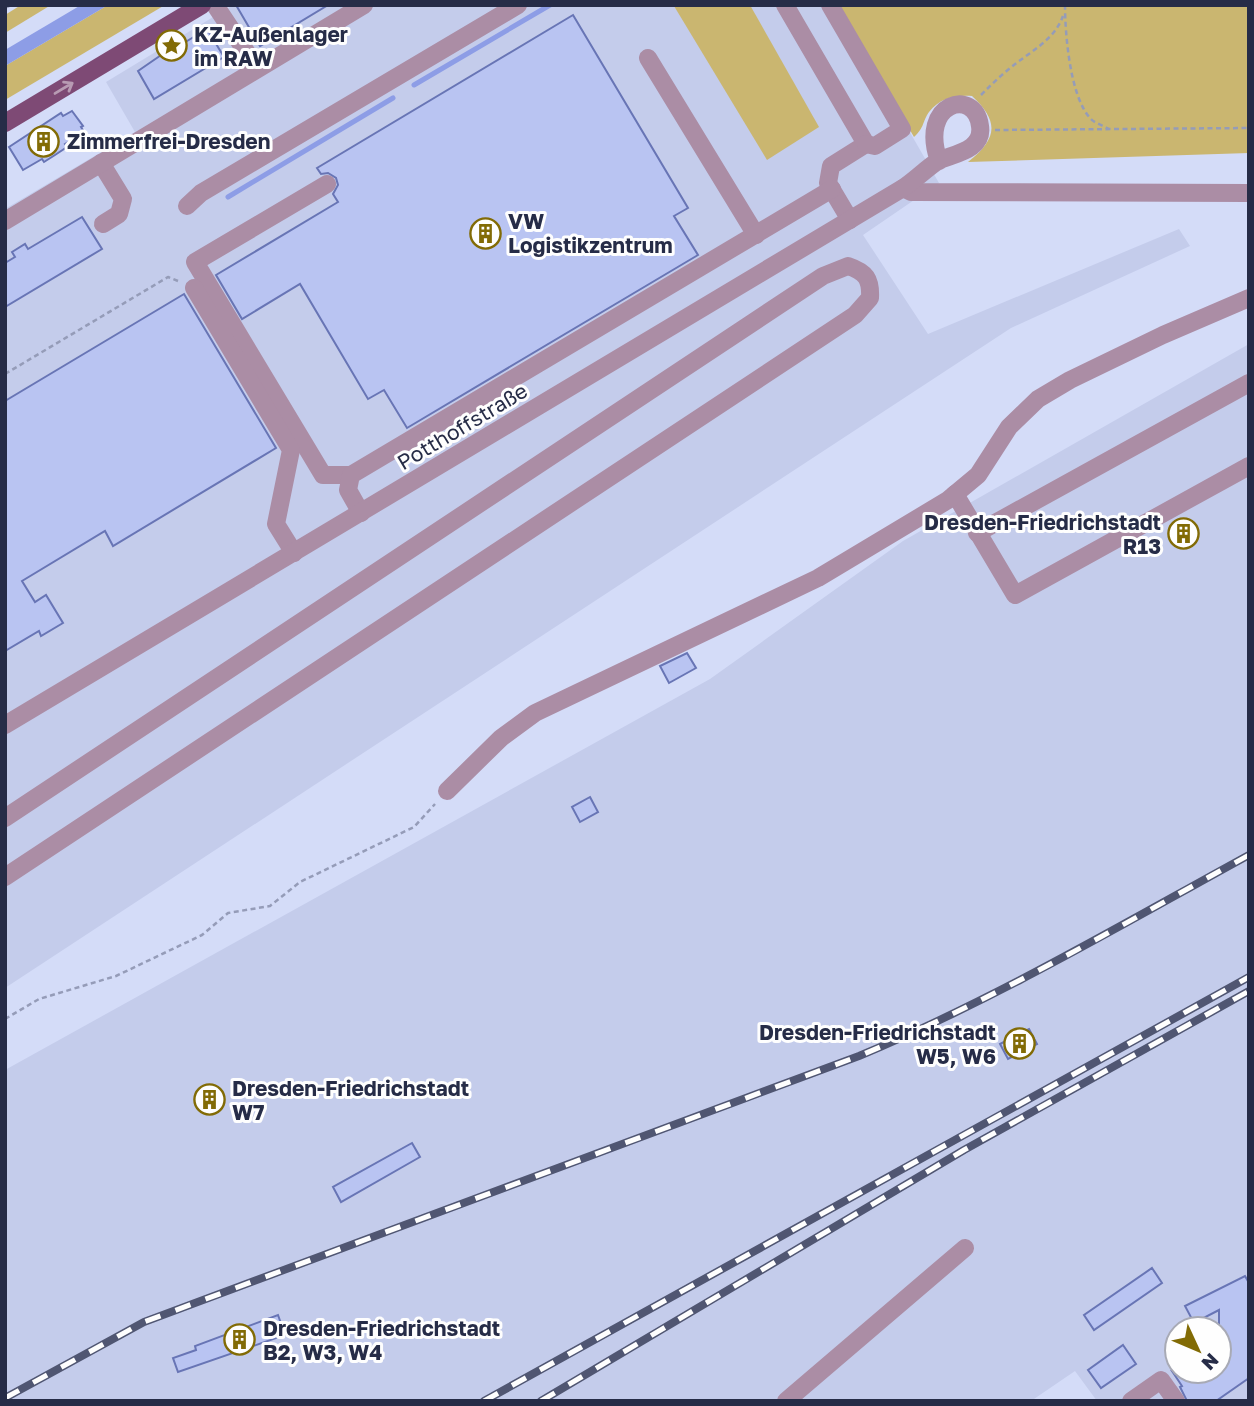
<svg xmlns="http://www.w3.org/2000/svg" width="1254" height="1406" font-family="'Golos Text',sans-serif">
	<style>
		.built { fill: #c4cceb; fill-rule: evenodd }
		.green { fill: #cab670 }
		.water { fill: #8d9de6 }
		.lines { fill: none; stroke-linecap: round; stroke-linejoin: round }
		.stream { stroke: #8d9de6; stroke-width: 5 }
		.building { fill: #b9c4f2; stroke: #6875b5; stroke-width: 2 }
		.path { stroke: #959cb8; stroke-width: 2.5; stroke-dasharray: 5 3.5; stroke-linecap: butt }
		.minor { stroke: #ab8da5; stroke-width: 18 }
		.major { stroke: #7e4a75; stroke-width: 18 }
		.rail-casing { stroke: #505672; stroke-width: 8 }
		.rail { stroke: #fefefe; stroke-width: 5; stroke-dasharray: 16; stroke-linecap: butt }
		.oneway { stroke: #b89bb3 }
		.labels { text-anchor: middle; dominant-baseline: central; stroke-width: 6; stroke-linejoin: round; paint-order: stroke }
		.poi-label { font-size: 21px; font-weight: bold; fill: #262c47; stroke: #fefefe; text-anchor: start }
		.street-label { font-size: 21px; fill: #262c47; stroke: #fefefe }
	</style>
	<rect width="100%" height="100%" fill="#d4dcf8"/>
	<!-- built -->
	<g class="built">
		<polygon points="233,5 837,5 939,183 863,235 928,334 1179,229 1190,246 1011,328 5,988 5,209 135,132 106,82"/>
		<path d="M1249,344V1401H1097L1075,1371L1031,1401H5V1070L710,679L903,541ZM1177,1329H1219V1371H1177Z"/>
	</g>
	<!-- green -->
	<g class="green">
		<polygon points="21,5 51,5 5,33 5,15"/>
		<polygon points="108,5 165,5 5,100 5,66"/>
		<polygon points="750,5 819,127 767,160 674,6"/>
		<path d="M837,5H1249V153L968,162C997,139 1000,122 972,96C955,95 940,98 929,112C922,122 925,127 914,137Z"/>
	</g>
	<!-- water -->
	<polygon class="water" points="81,5 108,5 5,66 5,50"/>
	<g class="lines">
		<!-- stream -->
		<g class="stream">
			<polyline points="414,85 550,5"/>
			<polyline points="228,197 393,98"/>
		</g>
	</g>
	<!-- building -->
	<g class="building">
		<polygon points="236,5 328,5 260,46"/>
		<polygon points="573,15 688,208 674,216 698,255 407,428 384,390 368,399 300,284 242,319 216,275 338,202 333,194 338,185 336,178 328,173 321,174 317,168"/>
		<polygon points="207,29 224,57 154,99 138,71 180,42 182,44"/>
		<polygon points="72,111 83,126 81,127 84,132 65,144 67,147 55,155 44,162 42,159 23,170 9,147 61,113 63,116"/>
		<polygon points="82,217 102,249 5,307 5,263 15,257 12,252 25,244 28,249"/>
		<polygon points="184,294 276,448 113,546 105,531 22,581 35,602 46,595 63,623 41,636 39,631 5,651 5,401"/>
		<polygon points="687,653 696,668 669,683 660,666"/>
		<polygon points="590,797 598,812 580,822 572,807"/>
		<polygon points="1029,1029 1037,1044 1008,1059 1000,1044"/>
		<polygon points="412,1143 420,1157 341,1202 333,1187"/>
		<polygon points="1152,1268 1162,1283 1094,1330 1084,1315"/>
		<polygon points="1245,1276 1249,1283 1249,1378 1216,1401 1187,1401 1180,1387 1182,1386 1172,1371 1219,1371 1219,1310 1194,1323 1185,1306"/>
		<polygon points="278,1315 285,1335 178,1372 173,1358 196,1350 195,1346"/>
		<polygon points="1123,1345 1136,1364 1101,1388 1088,1370"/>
	</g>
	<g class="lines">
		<!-- path -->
		<g class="path">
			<path d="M1065,5C1065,34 1070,96 1090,118C1094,123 1102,125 1109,129"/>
			<polyline points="5,8 11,5"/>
			<path d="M981,95C990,86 999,77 1009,69C1029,52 1054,41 1063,16"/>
			<polyline points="995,130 1249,128"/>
			<polyline points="5,374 168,277 178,281"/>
			<polyline points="5,1019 39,999 116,976 202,935 228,913 270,906 300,882 414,827 435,804"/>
		</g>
		<!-- minor -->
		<g class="minor">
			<polyline points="215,5 257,68"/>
			<polyline points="785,5 866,144 831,166 828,183 850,220"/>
			<polyline points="830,5 902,129 875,146 866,144"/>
			<polyline points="648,58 756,235"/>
			<polyline points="101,163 123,199 119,214 103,224"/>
			<polyline points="327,184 195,262 323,475 351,475"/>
			<polyline points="903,188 911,192 1249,193"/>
			<polyline points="187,206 201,193 518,5"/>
			<polyline points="5,221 364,5"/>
			<polyline points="194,288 291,450 276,524 294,553"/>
			<polyline points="955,494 1015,595 1249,466"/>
			<polyline points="361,513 348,490 351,475 832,189"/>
			<polyline points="977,533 1249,383"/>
			<path d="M5,725L903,188C914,181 928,167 938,161C952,154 984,151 980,126C975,87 918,102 939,161"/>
			<polyline points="447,791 501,738 535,713 818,578 948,500 978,475 1009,427 1038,399 1070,380 1163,335 1249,298"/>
			<path d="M5,818L823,276L848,266C866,272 871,279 870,298L855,315L5,877"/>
			<polyline points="786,1401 965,1248"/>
			<polyline points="1131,1401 1161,1380 1176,1401"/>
		</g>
		<!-- major -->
		<polyline class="major" points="5,123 202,5"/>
		<defs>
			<g id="rail">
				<path d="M5,1398L144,1322L859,1056C994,1000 1121,925 1249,855"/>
				<polyline points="484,1401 1249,977"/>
				<polyline points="541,1401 964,1150 1249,991"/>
			</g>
		</defs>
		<!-- rail casing -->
		<use href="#rail" class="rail-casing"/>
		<!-- rail -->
		<use href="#rail" class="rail"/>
	</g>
	<!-- one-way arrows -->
	<defs><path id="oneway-shaft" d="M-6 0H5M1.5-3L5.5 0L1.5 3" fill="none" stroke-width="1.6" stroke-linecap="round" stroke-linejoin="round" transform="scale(1.75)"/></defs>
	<use class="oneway" href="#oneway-shaft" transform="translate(64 88) rotate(-31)"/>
	<!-- icons -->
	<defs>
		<symbol id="sight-ring" viewBox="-11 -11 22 22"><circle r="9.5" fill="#fefefe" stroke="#826b05" stroke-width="1.5"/><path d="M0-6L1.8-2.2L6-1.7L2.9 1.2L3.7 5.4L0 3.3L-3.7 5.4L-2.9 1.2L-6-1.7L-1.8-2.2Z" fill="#826b05"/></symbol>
		<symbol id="building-ring" viewBox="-11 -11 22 22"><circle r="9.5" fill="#fefefe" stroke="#826b05" stroke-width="1.5"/><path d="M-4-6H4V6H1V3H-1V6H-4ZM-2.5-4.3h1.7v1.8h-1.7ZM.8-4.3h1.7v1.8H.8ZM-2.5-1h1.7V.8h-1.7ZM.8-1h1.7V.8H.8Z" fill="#826b05"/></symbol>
	</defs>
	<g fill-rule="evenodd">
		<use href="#sight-ring" x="154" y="28" width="35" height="35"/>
		<use href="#building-ring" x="26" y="124" width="35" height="35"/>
		<use href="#building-ring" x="468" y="216" width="35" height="35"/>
		<use href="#building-ring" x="1166" y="516" width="35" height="35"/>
		<use href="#building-ring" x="1002" y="1026" width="35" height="35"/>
		<use href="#building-ring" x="192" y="1082" width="35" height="35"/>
		<use href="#building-ring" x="222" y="1322" width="35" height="35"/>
	</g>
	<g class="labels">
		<!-- poi labels -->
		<g class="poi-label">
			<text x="194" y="34">KZ-Außenlager<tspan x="194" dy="24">im RAW</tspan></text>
			<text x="67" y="141">Zimmerfrei-Dresden</text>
			<text x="508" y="221">VW<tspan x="508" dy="24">Logistikzentrum</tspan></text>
			<text x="1161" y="522" text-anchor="end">Dresden-Friedrichstadt<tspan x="1161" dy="24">R13</tspan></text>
			<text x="996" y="1032" text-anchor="end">Dresden-Friedrichstadt<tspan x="996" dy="24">W5, W6</tspan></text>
			<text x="232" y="1088">Dresden-Friedrichstadt<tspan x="232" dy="24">W7</tspan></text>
			<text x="263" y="1328">Dresden-Friedrichstadt<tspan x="263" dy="24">B2, W3, W4</tspan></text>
		</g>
		<!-- street labels -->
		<g class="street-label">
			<text transform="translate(462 426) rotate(-31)">Potthoffstraße</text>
		</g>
	</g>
	<!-- border -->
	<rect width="1254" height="1406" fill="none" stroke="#262c47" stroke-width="14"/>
	<!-- north arrow -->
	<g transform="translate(1198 1350) rotate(134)"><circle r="33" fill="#fefefe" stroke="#a8aab5" stroke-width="2"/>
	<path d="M0-5L12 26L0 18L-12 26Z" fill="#826b05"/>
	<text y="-10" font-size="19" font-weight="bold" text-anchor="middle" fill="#262c47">N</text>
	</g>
</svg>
